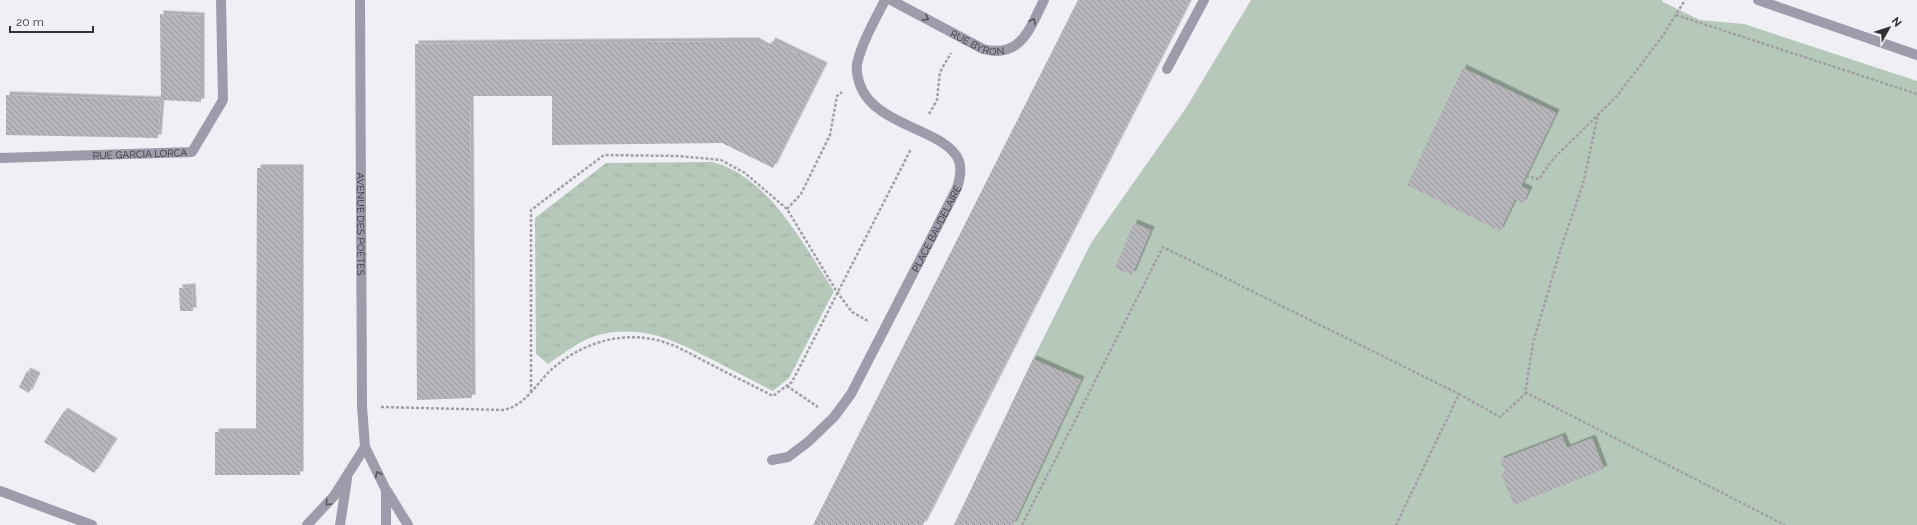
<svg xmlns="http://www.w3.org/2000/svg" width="1917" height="525" font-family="Raleway,sans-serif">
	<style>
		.grass { fill: url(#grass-tufts) }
		.park { fill: #b6c8ba }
		.building { fill: url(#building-back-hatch); filter: url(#shadow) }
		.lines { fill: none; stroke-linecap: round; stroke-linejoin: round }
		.path { stroke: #a0a0a4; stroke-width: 2.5; stroke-dasharray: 3 2; stroke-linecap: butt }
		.minor { stroke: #9c9caa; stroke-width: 10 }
		.tertiary { stroke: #9c9caa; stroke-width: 10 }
		.oneway { stroke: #57575d }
		.labels { text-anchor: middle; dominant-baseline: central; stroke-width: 3; stroke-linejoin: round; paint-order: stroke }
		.street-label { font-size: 10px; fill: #323234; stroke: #efeff5 }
	</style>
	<defs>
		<pattern id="grass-tufts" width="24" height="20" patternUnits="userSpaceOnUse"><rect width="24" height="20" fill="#b6c8ba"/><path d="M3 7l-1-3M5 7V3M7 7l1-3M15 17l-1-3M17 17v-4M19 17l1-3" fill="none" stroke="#9daca0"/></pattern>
		<pattern id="building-back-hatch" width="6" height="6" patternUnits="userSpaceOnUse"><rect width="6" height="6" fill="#b6b6bb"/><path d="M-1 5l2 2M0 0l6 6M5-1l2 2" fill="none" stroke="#959599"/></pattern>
		<filter id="shadow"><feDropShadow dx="3.5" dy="-3.5" stdDeviation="0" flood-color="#0004"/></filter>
	</defs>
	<rect width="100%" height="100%" fill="#efeff5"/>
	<!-- grass -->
	<path class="grass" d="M712,162C768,175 804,246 834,291L789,378L773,391C753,381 733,370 713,360C675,341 643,324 598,335C580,340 563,354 548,364L536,354L535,218L606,163Z"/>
	<!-- park -->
	<polygon class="park" points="1251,0 1662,0 1663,2 1700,20 1744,24 1917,81 1917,525 954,525 1033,359 1091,243 1186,108"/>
	<!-- building -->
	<g class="building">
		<polygon points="1078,0 1190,0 923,525 813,525"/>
		<polygon points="160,14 201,16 201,102 161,100 158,138 6,135 6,95 161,100"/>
		<polygon points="755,41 768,48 772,41 824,66 773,168 722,143 552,145 552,96 470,96 472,398 417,400 415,44"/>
		<polygon points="1463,68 1556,113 1521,186 1529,190 1523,203 1515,199 1500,231 1407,185"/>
		<polygon points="257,168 300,168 300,475 215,475 215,432 256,432"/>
		<polygon points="1134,223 1151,230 1132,275 1115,268"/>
		<polygon points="192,287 193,311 180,311 179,288"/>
		<polygon points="1033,359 1081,380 1013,525 954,525"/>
		<polygon points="27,371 37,376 29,393 19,387"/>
		<polygon points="64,411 114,442 94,473 44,442"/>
		<polygon points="1562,436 1567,448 1592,438 1604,469 1514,505 1501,474 1505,472 1500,460"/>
	</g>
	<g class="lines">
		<!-- path -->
		<g class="path">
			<polyline points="1676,15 1917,94"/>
			<polyline points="929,114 937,100 940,72 951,53"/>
			<polyline points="1526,176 1539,179 1553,159 1616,97 1662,37 1685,0"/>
			<polyline points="787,209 801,194 830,135 837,96 842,92"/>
			<polyline points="787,386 818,407"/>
			<polyline points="531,392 531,210 604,155 678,156 721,160 745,173 787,209 837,292 852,312 868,321"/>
			<polyline points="1525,392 1785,525"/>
			<polyline points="1459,394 1500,417 1525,394 1533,343 1561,248 1583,184 1598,115"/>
			<path d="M381,407L503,410C526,406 537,382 553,368C586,340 631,328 672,345C685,350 698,358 710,364C731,375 752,385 773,396L792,382L911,149"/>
			<polyline points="1022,525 1163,247 1459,394 1396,525"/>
		</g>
		<!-- minor -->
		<g class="minor">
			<path id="s1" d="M360,0L362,406L365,447L386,490V525"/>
			<path id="s2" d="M891,0L983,49C1021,59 1030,28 1044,0"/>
			<polyline points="1167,69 1204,0"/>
			<path id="s3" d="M0,158L192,152L223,100L221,0"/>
			<path id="s4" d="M772,460L788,457L808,442L834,417L851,394L957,188C960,179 962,170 959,161C947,129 875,127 860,85C858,79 856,71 857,64C862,42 875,20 885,0"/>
			<polyline points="387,491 408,525"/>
			<polyline points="307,525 334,496 365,447"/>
			<polyline points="340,525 347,479"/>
		</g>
		<!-- tertiary -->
		<g class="tertiary">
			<polyline points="1758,0 1917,55"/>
			<polyline points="0,491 92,525"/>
		</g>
	</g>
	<!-- one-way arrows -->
	<defs><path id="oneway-chevron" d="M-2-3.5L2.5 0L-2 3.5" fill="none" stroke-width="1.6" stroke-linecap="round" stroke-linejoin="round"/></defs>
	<g class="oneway">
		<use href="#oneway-chevron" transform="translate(926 18) rotate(28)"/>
		<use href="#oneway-chevron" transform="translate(1033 21) rotate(-63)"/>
		<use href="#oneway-chevron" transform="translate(378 474) rotate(-116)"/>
		<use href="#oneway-chevron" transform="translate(328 503) rotate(133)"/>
	</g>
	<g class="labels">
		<!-- street labels -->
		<g class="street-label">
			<text stroke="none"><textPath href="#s2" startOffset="97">RUE BYRON</textPath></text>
			<text stroke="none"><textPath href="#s3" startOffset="140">RUE GARCIA LORCA</textPath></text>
			<text stroke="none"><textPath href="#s1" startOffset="224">AVENUE DES POÈTES</textPath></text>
			<text stroke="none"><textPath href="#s4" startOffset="292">PLACE BAUDELAIRE</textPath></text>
		</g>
	</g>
	<!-- north arrow -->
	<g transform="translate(1889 28) rotate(51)" stroke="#efeff5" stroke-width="3" paint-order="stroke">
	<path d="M0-3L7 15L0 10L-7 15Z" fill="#323234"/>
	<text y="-6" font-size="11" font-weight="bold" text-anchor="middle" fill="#323234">N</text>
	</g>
	<!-- scale -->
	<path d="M10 26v6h83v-6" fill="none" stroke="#323234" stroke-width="2"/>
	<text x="16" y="26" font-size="12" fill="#323234" stroke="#efeff5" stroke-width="3" paint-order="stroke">20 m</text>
</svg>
